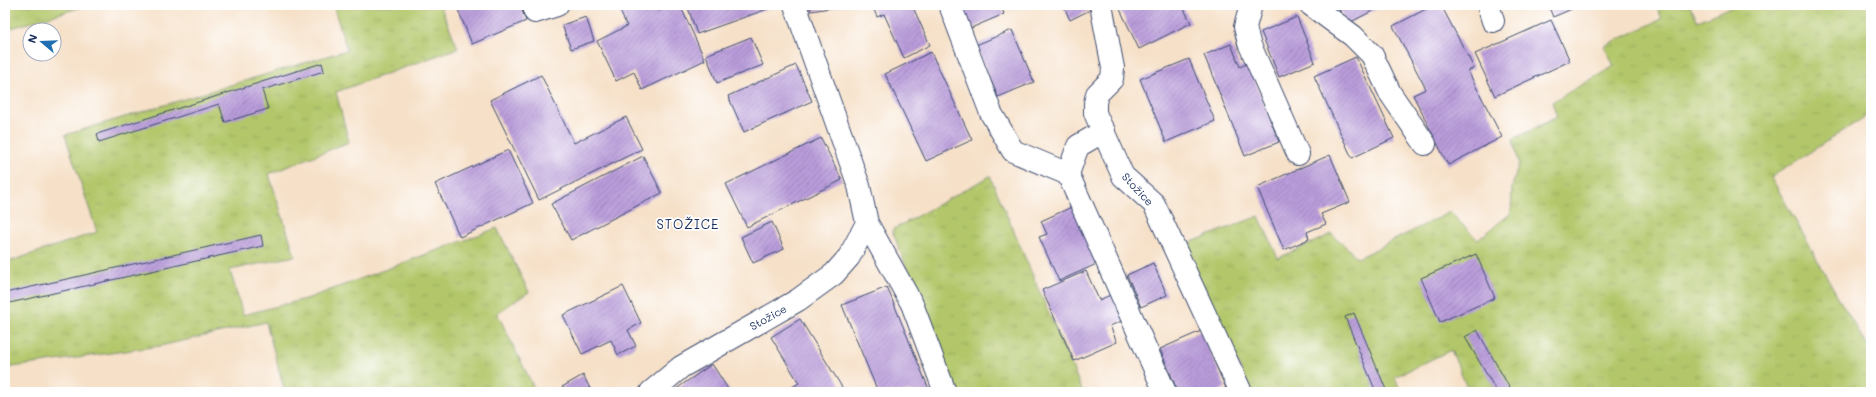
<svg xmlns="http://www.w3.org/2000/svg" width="1876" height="397" font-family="Mali,sans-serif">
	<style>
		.grass { fill: url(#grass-tufts); stroke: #677b64 }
		.building { fill: url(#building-hatch) }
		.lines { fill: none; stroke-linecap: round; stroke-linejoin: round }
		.minor-casing { stroke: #3c4a6e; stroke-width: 24 }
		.minor { stroke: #fff; stroke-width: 22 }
		.labels { text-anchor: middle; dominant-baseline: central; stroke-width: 3.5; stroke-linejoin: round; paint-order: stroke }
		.street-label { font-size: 11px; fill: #1b2f5e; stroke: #fff }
		.quarter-label { font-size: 13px; letter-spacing: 1px; fill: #1b2f5e; stroke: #fff }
	</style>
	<defs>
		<pattern id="grass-tufts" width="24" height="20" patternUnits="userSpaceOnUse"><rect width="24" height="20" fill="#b3c76b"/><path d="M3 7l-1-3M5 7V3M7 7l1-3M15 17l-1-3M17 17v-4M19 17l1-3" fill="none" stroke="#99ab5f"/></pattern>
		<pattern id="building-hatch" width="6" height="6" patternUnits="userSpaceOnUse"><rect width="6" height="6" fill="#b99cda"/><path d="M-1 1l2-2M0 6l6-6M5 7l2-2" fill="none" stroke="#9680b4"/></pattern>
	</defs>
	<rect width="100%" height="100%" fill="#fff"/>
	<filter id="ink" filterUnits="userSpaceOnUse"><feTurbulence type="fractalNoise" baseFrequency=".025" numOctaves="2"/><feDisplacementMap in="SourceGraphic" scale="8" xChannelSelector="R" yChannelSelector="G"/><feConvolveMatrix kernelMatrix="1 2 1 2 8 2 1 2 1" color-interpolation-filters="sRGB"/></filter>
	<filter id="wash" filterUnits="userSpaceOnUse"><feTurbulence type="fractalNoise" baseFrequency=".012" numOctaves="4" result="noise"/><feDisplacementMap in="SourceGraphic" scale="16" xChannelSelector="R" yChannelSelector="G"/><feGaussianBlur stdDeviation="0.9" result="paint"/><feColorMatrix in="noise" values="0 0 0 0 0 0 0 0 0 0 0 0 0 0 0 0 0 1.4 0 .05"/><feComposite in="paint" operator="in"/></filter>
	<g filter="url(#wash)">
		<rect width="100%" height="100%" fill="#f6e0c7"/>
		<!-- grass -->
		<g class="grass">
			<polygon points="5,5 88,5 5,30"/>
			<polygon points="333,5 440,5 458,48 336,92 349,142 269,174 295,256 230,270 243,315 309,298 497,228 529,292 497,313 536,392 285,392 266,322 160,346 5,368 5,263 97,232 65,135 347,50"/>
			<polygon points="1656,5 1690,5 1698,21 1735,5 1871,5 1871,113 1771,177 1841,302 1871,352 1871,392 1469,392 1451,350 1395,377 1401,392 1251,392 1184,245 1259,216 1278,258 1332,234 1358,258 1450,212 1478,240 1511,213 1512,187 1519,163 1513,139 1557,117 1552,102 1614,66 1604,46 1662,19"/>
			<polygon points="990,176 1082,390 1079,392 954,392 892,230"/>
		</g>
		<g id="blocks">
			<!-- building -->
			<g class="building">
				<polygon points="456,5 520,5 526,21 472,44"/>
				<polygon points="617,5 655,5 658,11 671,5 680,5 705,60 642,90 634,72 616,81 597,41 627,26"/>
				<polygon points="687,5 776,5 776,6 697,34"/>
				<polygon points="810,5 841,5 842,6 811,11"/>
				<polygon points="872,5 912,5 930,45 904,58 884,14 877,17"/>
				<polygon points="961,5 1001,5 1004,14 971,28"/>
				<polygon points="1063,5 1088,5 1090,10 1070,20"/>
				<polygon points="1118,5 1182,5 1191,23 1139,49"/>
				<polygon points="1337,5 1384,5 1347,24"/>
				<polygon points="1434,5 1441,5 1474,68 1468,71 1502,137 1448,165 1413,95 1426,89 1393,26"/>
				<polygon points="1548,5 1581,5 1553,17"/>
				<polygon points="586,17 594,41 571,49 562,25"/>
				<polygon points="1297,17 1315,62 1279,77 1261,32"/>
				<polygon points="1551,20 1570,61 1495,96 1475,54"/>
				<polygon points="1012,30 1034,82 998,97 976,45"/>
				<polygon points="751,37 763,65 717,83 706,55"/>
				<polygon points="1231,44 1240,67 1248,63 1279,142 1245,156 1204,55"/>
				<polygon points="931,52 972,140 926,161 885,74"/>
				<polygon points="1356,57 1394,138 1352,158 1314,76"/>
				<polygon points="1189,59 1215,121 1166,142 1140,79"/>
				<polygon points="322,63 324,71 262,90 268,109 225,122 219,104 99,142 97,134"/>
				<polygon points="796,65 812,101 744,132 728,96"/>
				<polygon points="541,75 574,143 626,117 642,149 539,200 490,100"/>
				<polygon points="821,138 842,180 747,227 726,184"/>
				<polygon points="508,150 533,203 460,237 435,184"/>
				<polygon points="1330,155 1350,202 1321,214 1326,224 1307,232 1309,239 1284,250 1257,187"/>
				<polygon points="643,156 662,193 571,240 551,204"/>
				<polygon points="1076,205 1101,262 1059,281 1039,237 1047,234 1041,221"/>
				<polygon points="772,222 784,249 753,263 741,237"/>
				<polygon points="261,235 263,246 5,304 5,293"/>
				<polygon points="1476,254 1495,298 1440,322 1421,278"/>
				<polygon points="1153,263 1167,295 1141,307 1127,275"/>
				<polygon points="1086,271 1099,300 1115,293 1126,319 1110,326 1117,342 1074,361 1042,290"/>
				<polygon points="623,286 641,323 628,330 636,346 618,355 611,340 582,354 563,315"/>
				<polygon points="887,287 930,392 878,392 842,305"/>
				<polygon points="1354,313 1387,392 1376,392 1345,317"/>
				<polygon points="800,319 845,392 784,392 799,383 771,337"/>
				<polygon points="1477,330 1512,392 1497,392 1465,337"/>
				<polygon points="1201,331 1226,388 1217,392 1178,392 1160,349"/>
				<polygon points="712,364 730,392 678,392 676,389"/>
				<polygon points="583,375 592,392 564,392 562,387"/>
			</g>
		</g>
	</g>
	<g filter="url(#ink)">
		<use href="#blocks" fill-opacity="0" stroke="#3c4a6e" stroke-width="1"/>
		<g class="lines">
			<defs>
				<g id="minor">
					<polyline points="950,5 991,113 1013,151 1068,174"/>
					<polyline points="1101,5 1113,68 1112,79 1097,94 1095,103 1095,113 1123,176 1154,204 1241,392"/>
					<polyline points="1251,5 1245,27 1249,43 1298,154"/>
					<polyline points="1311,5 1353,36 1372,55 1390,93 1425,144"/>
					<polyline points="1488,5 1493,21"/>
					<polyline points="535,12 557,5"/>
					<polyline points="1104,131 1078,146 1068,174 1165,392"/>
					<polyline points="867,223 912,304 945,392"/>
					<polyline points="651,392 681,367 798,300 834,274 849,257 867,223 859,186 795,5"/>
				</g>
			</defs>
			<!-- minor casing -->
			<use href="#minor" class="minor-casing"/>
			<!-- minor -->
			<use href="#minor" class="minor"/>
		</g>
	</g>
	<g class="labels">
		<!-- street labels -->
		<g class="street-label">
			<text transform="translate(1138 189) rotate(47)">Stožice</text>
			<text transform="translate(768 317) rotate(-29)">Stožice</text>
		</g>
		<!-- quarter labels -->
		<g class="quarter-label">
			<text x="688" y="223">STOŽICE</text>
		</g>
	</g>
	<!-- margin -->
	<rect width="1876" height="397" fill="none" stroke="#fff" stroke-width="20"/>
	<!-- north arrow -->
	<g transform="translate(42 42) rotate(289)"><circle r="19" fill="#ffffff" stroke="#a4acbf"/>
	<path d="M0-3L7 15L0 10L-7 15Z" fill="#1f6fb2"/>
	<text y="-6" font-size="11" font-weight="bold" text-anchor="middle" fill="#1b2f5e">N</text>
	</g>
</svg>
